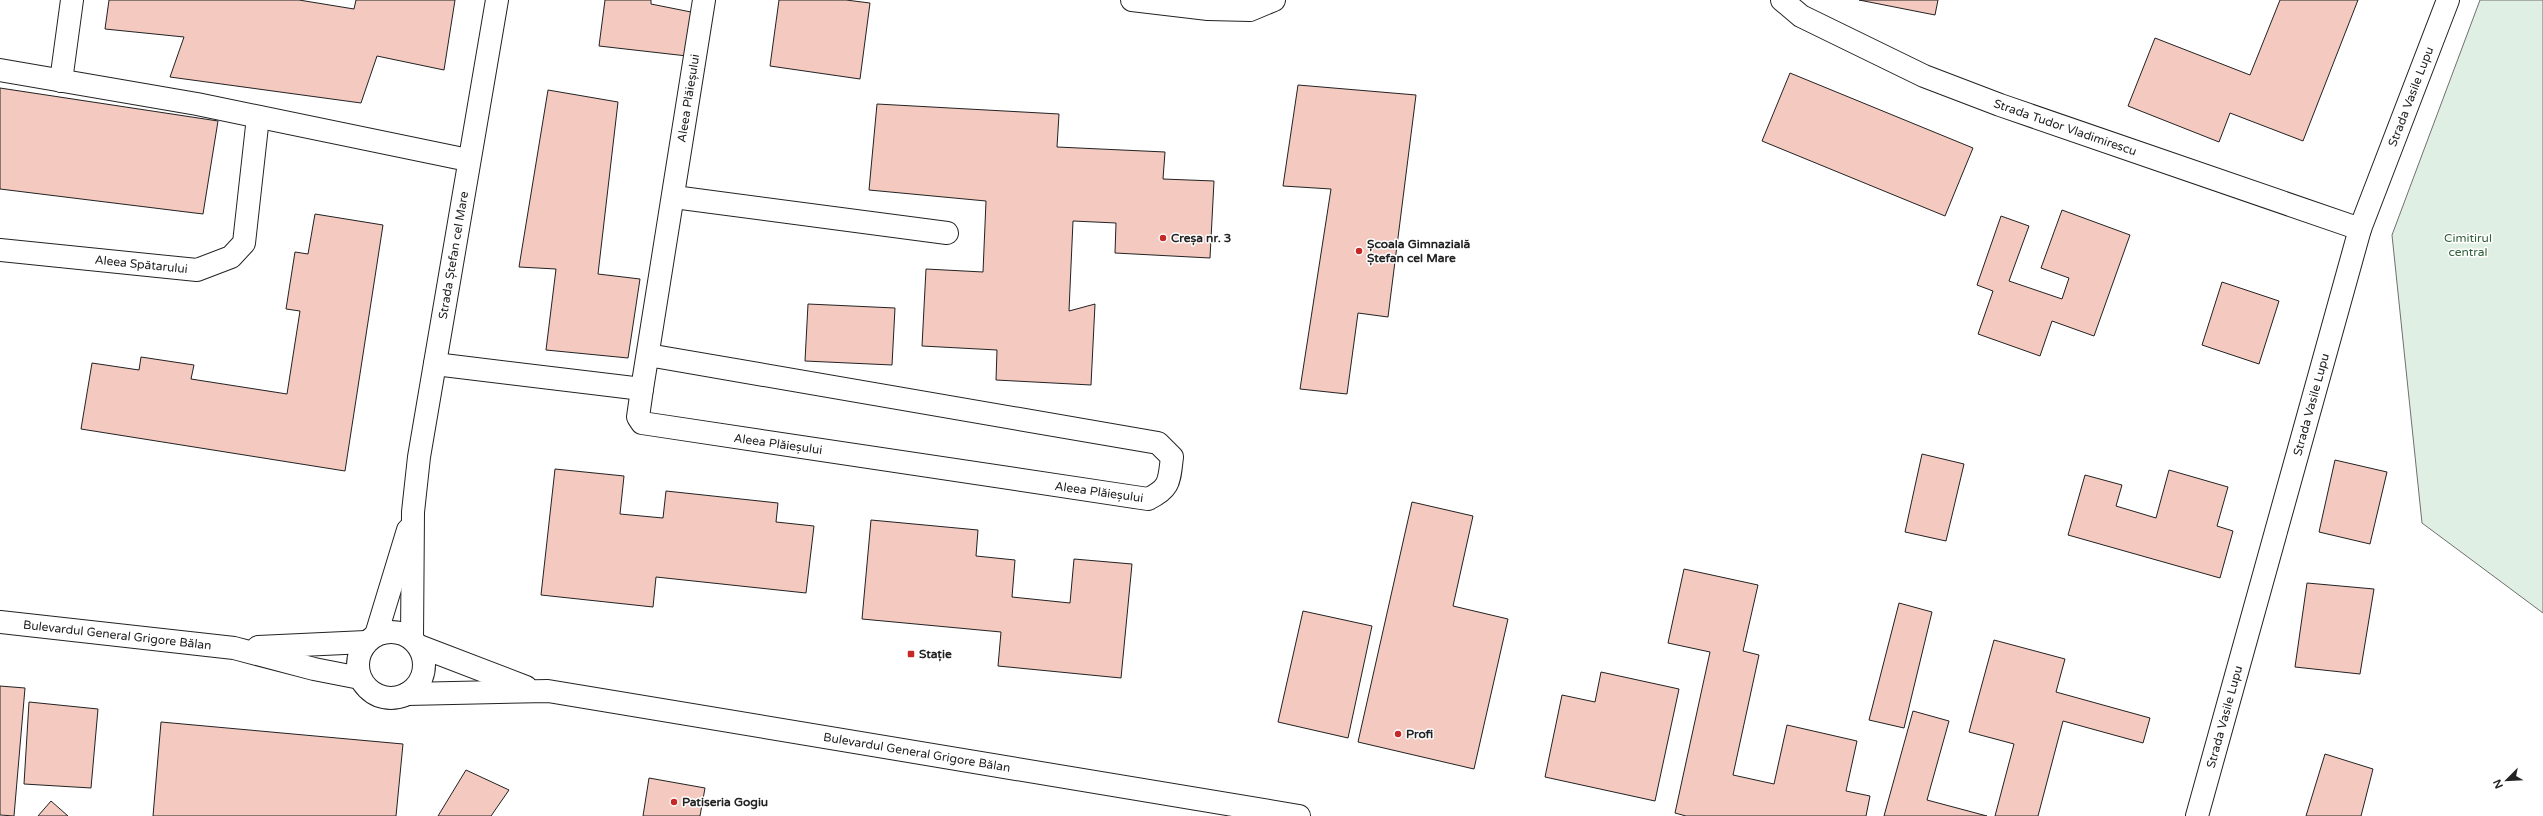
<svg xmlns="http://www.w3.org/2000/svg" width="2543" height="816" font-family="'Varela Round',sans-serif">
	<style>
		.green { fill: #e0efe3; stroke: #6f6f6f }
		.building { fill: #f3c9c0; stroke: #222 }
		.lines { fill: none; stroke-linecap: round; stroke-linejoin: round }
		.minor-casing { stroke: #222; stroke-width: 24 }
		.minor { stroke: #fff; stroke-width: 22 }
		.poi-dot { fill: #c62828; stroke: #fff; stroke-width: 1.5 }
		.labels { text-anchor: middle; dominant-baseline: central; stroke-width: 3; stroke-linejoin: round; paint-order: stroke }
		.street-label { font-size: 12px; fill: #222; stroke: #fff }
		.poi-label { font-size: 12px; font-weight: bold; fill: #222; stroke: #fff; text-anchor: start }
		.park-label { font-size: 12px; fill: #2f5e38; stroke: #fff }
	</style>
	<rect width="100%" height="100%" fill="#fff"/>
	<!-- green -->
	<polygon class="green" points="2480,0 2543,0 2543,613 2422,523 2392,235"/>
	<!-- building -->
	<g class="building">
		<polygon points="109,0 299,0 354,9 356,0 455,0 444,70 377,56 361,103 170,77 184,37 105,29"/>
		<polygon points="605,0 651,0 651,4 691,12 687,56 599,46"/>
		<polygon points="779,0 846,0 870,3 860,79 770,66"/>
		<polygon points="1859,0 1938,0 1935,15"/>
		<polygon points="2280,0 2358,0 2303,141 2230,113 2219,142 2128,106 2155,38 2250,75"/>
		<polygon points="1790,73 1973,148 1945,216 1762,141"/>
		<polygon points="1298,85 1416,95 1388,317 1358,313 1347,394 1300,389 1331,189 1283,186"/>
		<polygon points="0,88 218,121 203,214 0,189"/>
		<polygon points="548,90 618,102 598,274 640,279 628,358 546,350 556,269 519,267"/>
		<polygon points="877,104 1059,114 1057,147 1165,152 1163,179 1214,181 1210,258 1115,253 1116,223 1073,221 1069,311 1095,304 1091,385 996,380 997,350 922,346 926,269 983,272 986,201 869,190"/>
		<polygon points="2062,210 2130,235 2094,336 2052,321 2040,356 1978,334 1993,291 1977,285 2001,216 2029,226 2009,281 2062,299 2069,278 2041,268"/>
		<polygon points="315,214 383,225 345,471 81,429 92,363 139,370 141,357 194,365 191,379 287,394 300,311 286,309 295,252 308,254"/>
		<polygon points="2222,282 2279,301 2259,364 2202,345"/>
		<polygon points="808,304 895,308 892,365 805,361"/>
		<polygon points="1922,454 1964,464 1946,541 1905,532"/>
		<polygon points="2335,460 2387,472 2370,544 2319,532"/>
		<polygon points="555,469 624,476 620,514 663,518 666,491 778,503 776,522 814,526 806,593 656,577 653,607 541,595"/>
		<polygon points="2169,470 2228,487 2217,526 2233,531 2220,578 2068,535 2085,475 2122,485 2116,506 2156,518"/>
		<polygon points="1412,502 1473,516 1453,606 1508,619 1474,769 1358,742"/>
		<polygon points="871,520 978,530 976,556 1015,560 1012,597 1070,603 1074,559 1132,564 1121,678 998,666 1001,632 862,619"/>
		<polygon points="1684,569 1758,585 1743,651 1759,655 1733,775 1774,784 1787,725 1857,741 1846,791 1870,796 1866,816 1686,816 1675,813 1710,652 1668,643"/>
		<polygon points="2307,583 2374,589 2360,674 2295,667"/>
		<polygon points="1899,603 1932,612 1904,728 1869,720"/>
		<polygon points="1303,611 1372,626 1348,738 1278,722"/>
		<polygon points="1994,640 2065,659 2056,692 2150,718 2143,743 2063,721 2038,816 1995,816 2014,744 1969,732"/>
		<polygon points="1601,672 1679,689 1655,801 1545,777 1562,695 1595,702"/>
		<polygon points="0,686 25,688 14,816 0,815"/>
		<polygon points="29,702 98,709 91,788 24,784"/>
		<polygon points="1913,711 1949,721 1927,800 1987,816 1884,816"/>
		<polygon points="161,722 403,744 396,816 153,816"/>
		<polygon points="2325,754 2373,769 2361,816 2306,816"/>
		<polygon points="466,770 509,790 491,816 438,816"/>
		<polygon points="649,778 705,788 700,816 643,816"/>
		<polygon points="51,801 68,816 38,816"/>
	</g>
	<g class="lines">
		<defs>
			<g id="minor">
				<polyline points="1132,0 1208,9 1250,10 1274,0"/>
				<path id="s1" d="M1782,0L1801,16L1924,76L2000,105L2360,229"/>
				<polyline points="0,70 197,104 468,160"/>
				<polyline points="61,81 72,0"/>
				<polyline points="674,197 947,233"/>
				<path id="s2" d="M0,250L197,270L231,257L244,243L258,117"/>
				<path id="s3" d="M648,355L1158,443L1172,457C1169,480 1171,488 1148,499L642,423L638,417L642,389L704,0"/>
				<polyline points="435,364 642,389"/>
				<path id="s4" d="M0,622L234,648L314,669L360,678"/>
				<circle cx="391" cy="665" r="33"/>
				<polyline points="376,635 408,530"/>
				<path id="s5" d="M412,638L413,512L419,457L497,0"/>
				<polyline points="419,646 526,687"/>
				<polyline points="258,647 366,642"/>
				<path id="s6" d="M407,694L548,691L1299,816"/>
				<path id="s7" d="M2197,816L2360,229L2448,0"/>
			</g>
		</defs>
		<!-- minor casing -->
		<use href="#minor" class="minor-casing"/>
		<!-- minor -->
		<use href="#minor" class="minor"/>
	</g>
	<!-- markers -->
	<g class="poi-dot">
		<circle cx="1163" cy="238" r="4"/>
		<circle cx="1359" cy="251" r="4"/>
		<rect x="907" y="650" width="8" height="8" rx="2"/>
		<circle cx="1398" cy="734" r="4"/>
		<circle cx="674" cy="802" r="4"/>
	</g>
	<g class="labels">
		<!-- street labels -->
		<g class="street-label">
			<text stroke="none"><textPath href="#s7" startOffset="751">Strada Vasile Lupu</textPath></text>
			<text stroke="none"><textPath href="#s3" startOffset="1431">Aleea Plăieșului</textPath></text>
			<text stroke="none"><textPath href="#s1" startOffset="312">Strada Tudor Vladimirescu</textPath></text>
			<text stroke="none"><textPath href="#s5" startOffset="386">Strada Ștefan cel Mare</textPath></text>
			<text stroke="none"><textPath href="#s2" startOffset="142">Aleea Spătarului</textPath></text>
			<text stroke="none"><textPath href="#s7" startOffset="427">Strada Vasile Lupu</textPath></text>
			<text transform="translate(778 444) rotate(8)">Aleea Plăieșului</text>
			<text transform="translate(1099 492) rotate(8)">Aleea Plăieșului</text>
			<text stroke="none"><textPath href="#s4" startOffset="118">Bulevardul General Grigore Bălan</textPath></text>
			<text stroke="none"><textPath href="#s7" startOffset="103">Strada Vasile Lupu</textPath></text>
			<text stroke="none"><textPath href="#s6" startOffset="515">Bulevardul General Grigore Bălan</textPath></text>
		</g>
		<!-- poi labels -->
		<g class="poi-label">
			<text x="1171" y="238">Creșa nr. 3</text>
			<text x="1367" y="244">Școala Gimnazială<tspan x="1367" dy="14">Ștefan cel Mare</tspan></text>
			<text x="919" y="654">Stație</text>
			<text x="1406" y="734">Profi</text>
			<text x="682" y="802">Patiseria Gogiu</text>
		</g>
		<!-- park labels -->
		<g class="park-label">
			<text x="2468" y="238">Cimitirul<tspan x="2468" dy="14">central</tspan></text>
		</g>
	</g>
	<!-- north arrow -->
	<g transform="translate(2507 780) rotate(246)" stroke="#ffffff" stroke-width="3" paint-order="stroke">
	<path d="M0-3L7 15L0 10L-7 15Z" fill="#222222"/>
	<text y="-6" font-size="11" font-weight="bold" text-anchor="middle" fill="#222222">N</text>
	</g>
</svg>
